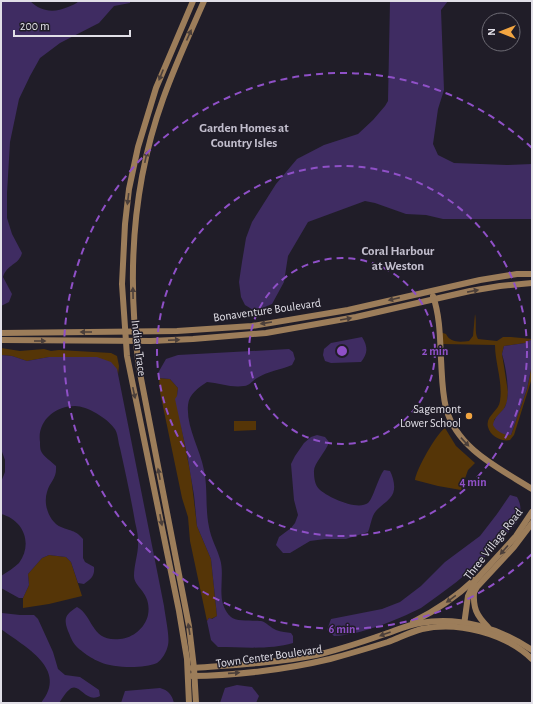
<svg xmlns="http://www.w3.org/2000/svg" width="533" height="704" font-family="'Alegreya Sans',sans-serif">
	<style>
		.green { fill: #553507 }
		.water { fill: #3f2c62 }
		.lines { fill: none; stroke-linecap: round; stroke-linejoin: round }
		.secondary { stroke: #9c7d5a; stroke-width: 6 }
		.oneway { fill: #4b3f3a }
		.ring { fill: none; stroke: #8f50c7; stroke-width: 2; stroke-dasharray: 7 5 }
		.poi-dot { fill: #f2a541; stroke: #201d28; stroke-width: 1.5 }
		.labels { text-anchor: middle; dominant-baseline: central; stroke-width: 3; stroke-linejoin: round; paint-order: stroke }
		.street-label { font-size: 12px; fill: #e1dfe7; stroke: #201d28 }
		.poi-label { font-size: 12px; fill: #e1dfe7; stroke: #201d28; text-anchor: end }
		.neighbourhood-label { font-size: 13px; font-weight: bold; fill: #c2becd; stroke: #201d28 }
		.centre { fill: #8f50c7; stroke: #201d28; stroke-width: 2 }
		.ring-label { font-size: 12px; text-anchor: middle; font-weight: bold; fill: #8f50c7; stroke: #201d28; stroke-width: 3; stroke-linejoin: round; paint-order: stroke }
	</style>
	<rect width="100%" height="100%" fill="#201d28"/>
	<!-- green -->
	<g class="green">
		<path d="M475,314C477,322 474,333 478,339L497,341L503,337H511L532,339V341L530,340L525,343L504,346L502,354L508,392L507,402L504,409L494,420L511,435L527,389L532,364V378L514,435L510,440C502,442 490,436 488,427C485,416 499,411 500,401C503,382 495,363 495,345L442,344V333H443L446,334C450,343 460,342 469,341L473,336Z"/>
		<polygon points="1,348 20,351 44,349 51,351 59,350 111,353 117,356 119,366 118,375 117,369 49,357 27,361 12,356 1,355"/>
		<polygon points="159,378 170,379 178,388 177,396 182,430 191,476 197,526 211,559 217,616 211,619 209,618 207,621 190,541 188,517 182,498 160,392"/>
		<polygon points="234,421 256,421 256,430 234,431"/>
		<path d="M445,428L456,446L475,463L468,470L461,490L438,486L415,480C416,470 436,434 445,428Z"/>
		<polygon points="49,555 66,557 71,562 82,596 49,604 23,608 23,598 29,585 28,574 42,558"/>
	</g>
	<!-- water -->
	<g class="water">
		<path d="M1,1H30C41,12 54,13 68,7C72,5 76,4 79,1H130V3L114,6L99,23L60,43L40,58L30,76L19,99L10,142L7,193V218L12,234L22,253C19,265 7,264 3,277L12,294L9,302L1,306Z"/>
		<polygon points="390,1 448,1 441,10 444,90 438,109 433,144 438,155 454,163 507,165 532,164 532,219 443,219 426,215 406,214 375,203 365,201 308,222 288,256 284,282 272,304 255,311 245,305 241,297 239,282 242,262 246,238 252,222 276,184 297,159 324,145 358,134 373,120 385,106 388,101"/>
		<path d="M362,337C368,347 368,353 361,362L331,363L325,361L323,355L324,349L331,343Z"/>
		<path d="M530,340L532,341V364L527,389L511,435C504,436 496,431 493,425C494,417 501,413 505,407C511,395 506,367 502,354L504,346L525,343Z"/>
		<path d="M289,349L293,352L295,359L292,365C280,370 268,371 257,378C252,381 250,385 244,386C232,388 219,383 207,382C198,388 189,394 188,405C186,427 200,449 204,470C208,489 205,508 209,527C211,539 217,548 220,559C226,578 214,601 231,617C236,622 253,620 261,621C266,622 271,628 276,630C281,632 287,632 291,633L293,636V643C270,650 242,647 218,647L211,640L207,621L209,618L212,619L217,616L211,559L197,526L194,495L187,454L175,399L177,396L178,388L170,379L159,378L158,373L166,359L178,355Z"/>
		<path d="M1,355L12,356L27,361L49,357H97L111,362L117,369L164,606C165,615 170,637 168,645C167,651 162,660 157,663C143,669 113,668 100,662C92,659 77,649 73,642C71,639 70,635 68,631C63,618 66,614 77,607C94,616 90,642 120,639C133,638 145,628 148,615C152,592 134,588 134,576C134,564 139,552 138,540C138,532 135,524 134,516C130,493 125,471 120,448C118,442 118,432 114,428C107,418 87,406 75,406C55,406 37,421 40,442C40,445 40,449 41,451C43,456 52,462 56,466C57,479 50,481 47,492C43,504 49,522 61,527C72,532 74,529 83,539V558L85,562L94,567C95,576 91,579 84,584L78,583L71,562L66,557L49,555L42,558L28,574L29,585L23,598H19L1,588V576C7,572 14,568 19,563C33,544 24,520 1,514V482L5,472V460L1,449Z"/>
		<path d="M317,435L325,437L329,442C326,452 313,464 314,472C314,478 315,485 319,489C327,497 357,511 368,503C373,499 378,478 384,470L390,471C394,479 397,491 390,498C386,503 380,506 376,511C371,517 371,525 368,532L346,539H325L310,541L290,553H283L276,545L279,537L291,528L295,523L298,515L294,500L291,464L295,456L304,443L311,437Z"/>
		<path d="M510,495L517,497C521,504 522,512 518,520C514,527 508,533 502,539C482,561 463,578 439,595C433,599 427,604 421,608C397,620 361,635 334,636L327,630L331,619L382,609L400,602L421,586L445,562L480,536L497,514Z"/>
		<path d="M2,613L20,615H34L38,619L53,652L58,669L65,675L80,677L99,690L100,696C85,704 79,680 69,690C65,693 62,699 59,703H41C69,669 25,647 1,629Z"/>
		<polygon points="237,685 252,687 259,696 256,703 220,703 225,688"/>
		<path d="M160,688C168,690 172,695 174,703H121L125,691Z"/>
	</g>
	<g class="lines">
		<!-- secondary -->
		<g class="secondary">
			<path d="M433,296C440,316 440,338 441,359C442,375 442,392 446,408C457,449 499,468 532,489"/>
			<polyline points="1,333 177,331 252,326 348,310 480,280 517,274 532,274"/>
			<polyline points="1,340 151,341 193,339 266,333 356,317 470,291 500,286 532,283"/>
			<path d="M474,591C473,608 476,615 488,627"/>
			<polyline points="473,594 477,587 514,547 532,523"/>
			<path d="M413,622C435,611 456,597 474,580"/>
			<polyline points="464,625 468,596 475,581 516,536 532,512"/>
			<path d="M192,668C233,665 275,663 316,655C339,650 362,642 385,634C397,630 408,625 420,623C460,616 499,628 532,650"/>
			<path d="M192,676C234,676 288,669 330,659C349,654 369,648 388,642C399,638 410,632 422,629C458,621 505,633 532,659"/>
			<polyline points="189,703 187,659 179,611 127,356 122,284 125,224 129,189 138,147 156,88 193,1"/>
			<path d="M196,703L194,668L189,626L139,368C127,278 132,185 163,99C175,65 190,33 204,1"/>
		</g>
	</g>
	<!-- one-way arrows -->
	<defs><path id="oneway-solid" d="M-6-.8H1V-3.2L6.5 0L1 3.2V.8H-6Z"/></defs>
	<g class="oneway">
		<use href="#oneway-solid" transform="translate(189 35) rotate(-66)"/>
		<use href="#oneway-solid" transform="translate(161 75) rotate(112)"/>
		<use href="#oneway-solid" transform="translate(146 157) rotate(-78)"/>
		<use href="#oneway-solid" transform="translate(128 199) rotate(97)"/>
		<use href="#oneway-solid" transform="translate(473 291) rotate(-11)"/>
		<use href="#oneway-solid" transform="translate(133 293) rotate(-91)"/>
		<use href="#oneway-solid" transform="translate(394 299) rotate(167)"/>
		<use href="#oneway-solid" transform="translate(346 319) rotate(-10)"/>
		<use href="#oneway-solid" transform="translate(266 323) rotate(171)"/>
		<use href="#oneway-solid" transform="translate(86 332) rotate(180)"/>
		<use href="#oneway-solid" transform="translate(174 340) rotate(-2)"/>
		<use href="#oneway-solid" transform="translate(40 341)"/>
		<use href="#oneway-solid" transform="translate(134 393) rotate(78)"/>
		<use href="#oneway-solid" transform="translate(465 442) rotate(47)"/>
		<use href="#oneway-solid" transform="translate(159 474) rotate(-101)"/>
		<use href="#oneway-solid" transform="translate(161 520) rotate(79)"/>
		<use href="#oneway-solid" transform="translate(504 550) rotate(131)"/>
		<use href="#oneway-solid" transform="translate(451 599) rotate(144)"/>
		<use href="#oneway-solid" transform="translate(189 629) rotate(-99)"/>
		<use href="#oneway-solid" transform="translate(385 634) rotate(160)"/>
		<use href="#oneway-solid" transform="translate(234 673) rotate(-4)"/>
	</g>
	<!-- distance rings -->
	<g class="ring">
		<circle cx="342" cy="351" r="93"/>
		<circle cx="342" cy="351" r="185"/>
		<path d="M532 554A278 278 0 1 1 532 148"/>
	</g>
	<!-- markers -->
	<circle class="poi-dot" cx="469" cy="416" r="4"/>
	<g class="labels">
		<!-- street labels -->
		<g class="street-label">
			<text transform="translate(267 310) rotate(-8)">Bonaventure Boulevard</text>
			<text transform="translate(139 348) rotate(83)">Indian Trace</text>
			<text transform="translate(493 544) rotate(-52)">Three Village Road</text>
			<text transform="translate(269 656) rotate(-8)">Town Center Boulevard</text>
		</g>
		<!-- poi labels -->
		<g class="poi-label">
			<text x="461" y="409">Sagemont<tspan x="461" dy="14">Lower School</tspan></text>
		</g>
		<!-- neighbourhood labels -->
		<g class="neighbourhood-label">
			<text x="244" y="128">Garden Homes at<tspan x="244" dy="15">Country Isles</tspan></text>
			<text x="398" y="251">Coral Harbour<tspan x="398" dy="15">at Weston</tspan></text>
		</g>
	</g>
	<circle cx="342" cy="351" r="6" class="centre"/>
	<g class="ring-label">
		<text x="435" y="355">2 min</text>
		<text x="473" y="486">4 min</text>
		<text x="342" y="633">6 min</text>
	</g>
	<!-- border -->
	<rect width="533" height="704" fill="none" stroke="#e1dfe7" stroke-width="4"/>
	<!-- north arrow -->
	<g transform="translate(501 32) rotate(270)"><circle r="19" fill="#201d28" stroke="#6d6b74"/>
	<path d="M0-3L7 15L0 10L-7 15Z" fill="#f2a541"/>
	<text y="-6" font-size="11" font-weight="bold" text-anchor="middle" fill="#e1dfe7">N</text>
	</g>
	<!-- scale -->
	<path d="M14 30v6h116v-6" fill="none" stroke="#e1dfe7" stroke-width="2"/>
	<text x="20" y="30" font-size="12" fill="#e1dfe7" stroke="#201d28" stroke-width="3" paint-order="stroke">200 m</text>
</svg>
